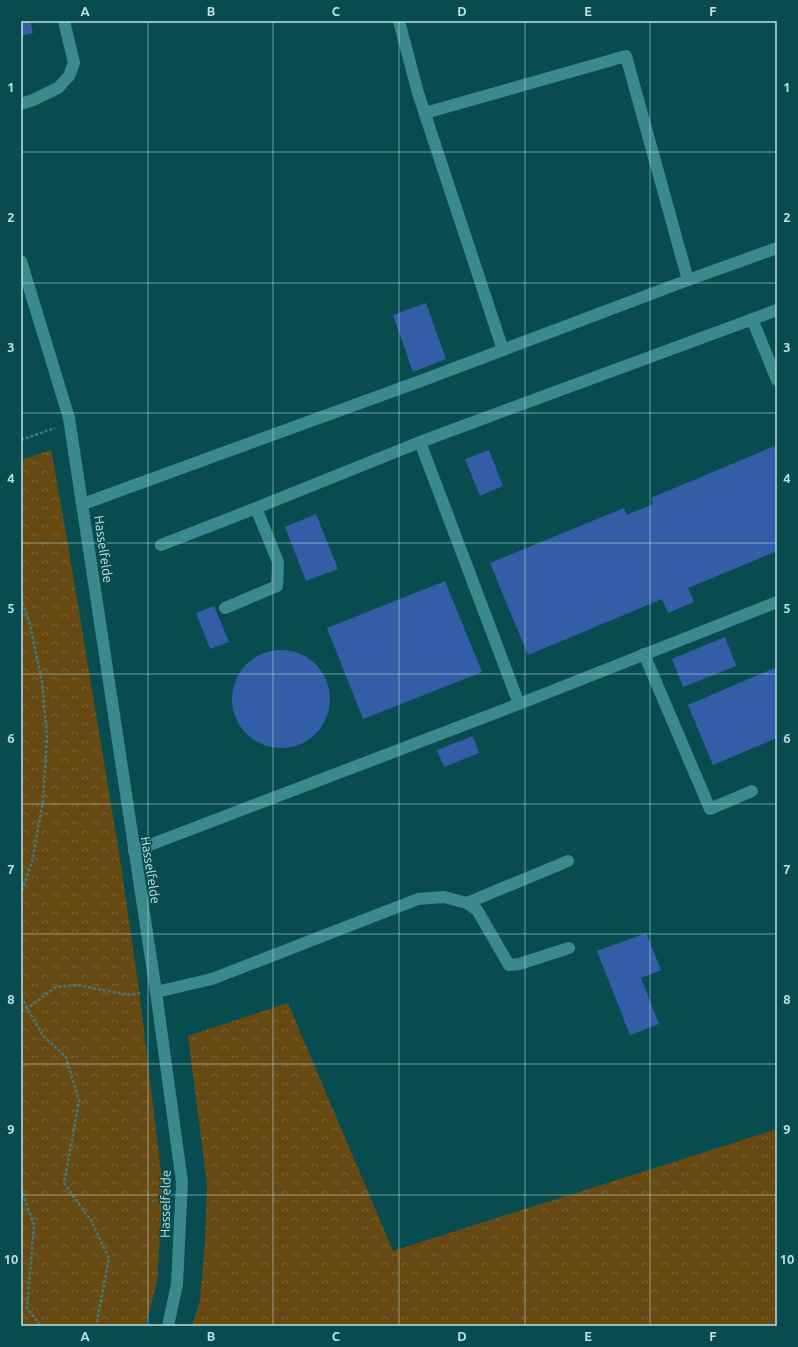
<svg xmlns="http://www.w3.org/2000/svg" width="798" height="1347" font-family="Ubuntu,sans-serif">
	<style>
		.forest { fill: url(#forest-crowns) }
		.building { fill: #335ea7 }
		.lines { fill: none; stroke-linecap: round; stroke-linejoin: round }
		.path { stroke: #417b7f; stroke-width: 2.5; stroke-dasharray: 3 2; stroke-linecap: butt }
		.service { stroke: #3a898e; stroke-width: 12 }
		.minor { stroke: #3a898e; stroke-width: 12 }
		.grid { fill: none; stroke: #bde2e4; stroke-width: 1; stroke-opacity: 0.55 }
		.labels { text-anchor: middle; dominant-baseline: central; stroke-width: 3.5; stroke-linejoin: round; paint-order: stroke }
		.street-label { font-size: 13px; fill: #bde2e4; stroke: #084c50 }
		.neatline { fill: none; stroke: #bde2e4; stroke-width: 1.5 }
		.grid-label { font-size: 13px; text-anchor: middle; font-weight: bold; fill: #bde2e4 }
	</style>
	<defs>
		<pattern id="forest-crowns" width="20" height="18" patternUnits="userSpaceOnUse"><rect width="20" height="18" fill="#664a12"/><path d="M2 6a3 3 0 1 1 6 0M12 15a3 3 0 1 1 6 0" fill="none" stroke="#7a6434"/></pattern>
	</defs>
	<rect width="100%" height="100%" fill="#084c50"/>
	<!-- forest -->
	<g class="forest">
		<polygon points="51,450 66,533 119,852 139,990 163,1187 157,1283 145,1326 21,1326 21,460"/>
		<polygon points="288,1003 393,1251 777,1129 777,1326 192,1326 200,1300 205,1242 207,1184 188,1036"/>
	</g>
	<!-- building -->
	<g class="building">
		<polygon points="21,21 30,21 33,33 21,36"/>
		<polygon points="426,303 446,359 413,372 393,315"/>
		<polygon points="777,445 777,551 688,588 694,602 668,613 662,599 528,655 490,563 624,508 627,515 653,504 651,498"/>
		<polygon points="489,450 503,486 480,496 465,459"/>
		<polygon points="316,514 338,569 306,581 285,527"/>
		<polygon points="445,581 482,672 363,719 327,628"/>
		<polygon points="214,606 229,642 210,649 196,613"/>
		<polygon points="725,637 736,666 683,687 672,659"/>
		<circle cx="281" cy="699" r="49"/>
		<polygon points="777,667 777,738 713,765 688,705"/>
		<polygon points="473,736 479,753 444,767 437,750"/>
		<polygon points="646,933 661,970 641,978 659,1024 630,1035 597,951"/>
	</g>
	<g class="lines">
		<!-- path -->
		<g class="path">
			<polyline points="21,440 55,428"/>
			<polyline points="21,598 30,625 42,682 47,737 43,801 32,862 21,893"/>
			<polyline points="21,997 43,1036 66,1057 79,1101 64,1183 92,1222 109,1259 96,1326"/>
			<polyline points="21,1011 28,1008 56,987 77,985 128,995 140,993"/>
			<polyline points="21,1189 34,1225 27,1308 41,1326"/>
		</g>
		<!-- service -->
		<g class="service">
			<polyline points="399,21 418,93 503,350"/>
			<polyline points="21,104 33,100 58,88 69,76 74,63 64,21"/>
			<polyline points="425,113 626,56 688,280"/>
			<polyline points="21,261 69,418"/>
			<polyline points="752,319 777,380"/>
			<polyline points="420,442 519,704"/>
			<polyline points="83,504 426,379 688,280 777,248"/>
			<polyline points="161,545 256,508"/>
			<polyline points="225,608 277,586 278,562 256,508 420,442 777,310"/>
			<polyline points="644,654 710,809 752,791"/>
			<polyline points="134,851 519,704 777,602"/>
			<polyline points="467,903 568,861"/>
			<polyline points="156,992 212,979 418,899 444,897 467,903 477,910 509,965 519,964 569,948"/>
		</g>
		<!-- minor -->
		<polyline class="minor" points="69,418 156,992 182,1182 177,1284 168,1326"/>
	</g>
	<!-- grid -->
	<path class="grid" d="M148,21V1326M273,21V1326M399,21V1326M525,21V1326M650,21V1326M21,152H777M21,283H777M21,413H777M21,543H777M21,674H777M21,804H777M21,934H777M21,1064H777M21,1195H777"/>
	<g class="labels">
		<!-- street labels -->
		<g class="street-label">
			<text transform="translate(104 549) rotate(82)">Hasselfelde</text>
			<text transform="translate(151 870) rotate(81)">Hasselfelde</text>
			<text transform="translate(165 1204) rotate(-89)">Hasselfelde</text>
		</g>
	</g>
	<!-- border -->
	<rect width="798" height="1347" fill="none" stroke="#084c50" stroke-width="44"/>
	<rect x="22" y="22" width="754" height="1303" class="neatline"/>
	<g class="grid-label">
		<text x="85" y="16">A</text>
		<text x="211" y="16">B</text>
		<text x="336" y="16">C</text>
		<text x="462" y="16">D</text>
		<text x="588" y="16">E</text>
		<text x="713" y="16">F</text>
		<text x="11" y="92">1</text>
		<text x="787" y="92">1</text>
		<text x="11" y="222">2</text>
		<text x="787" y="222">2</text>
		<text x="11" y="352">3</text>
		<text x="787" y="352">3</text>
		<text x="11" y="483">4</text>
		<text x="787" y="483">4</text>
		<text x="11" y="613">5</text>
		<text x="787" y="613">5</text>
		<text x="11" y="743">6</text>
		<text x="787" y="743">6</text>
		<text x="11" y="874">7</text>
		<text x="787" y="874">7</text>
		<text x="11" y="1004">8</text>
		<text x="787" y="1004">8</text>
		<text x="11" y="1134">9</text>
		<text x="787" y="1134">9</text>
		<text x="11" y="1264">10</text>
		<text x="787" y="1264">10</text>
		<text x="85" y="1341">A</text>
		<text x="211" y="1341">B</text>
		<text x="336" y="1341">C</text>
		<text x="462" y="1341">D</text>
		<text x="588" y="1341">E</text>
		<text x="713" y="1341">F</text>
	</g>
</svg>
